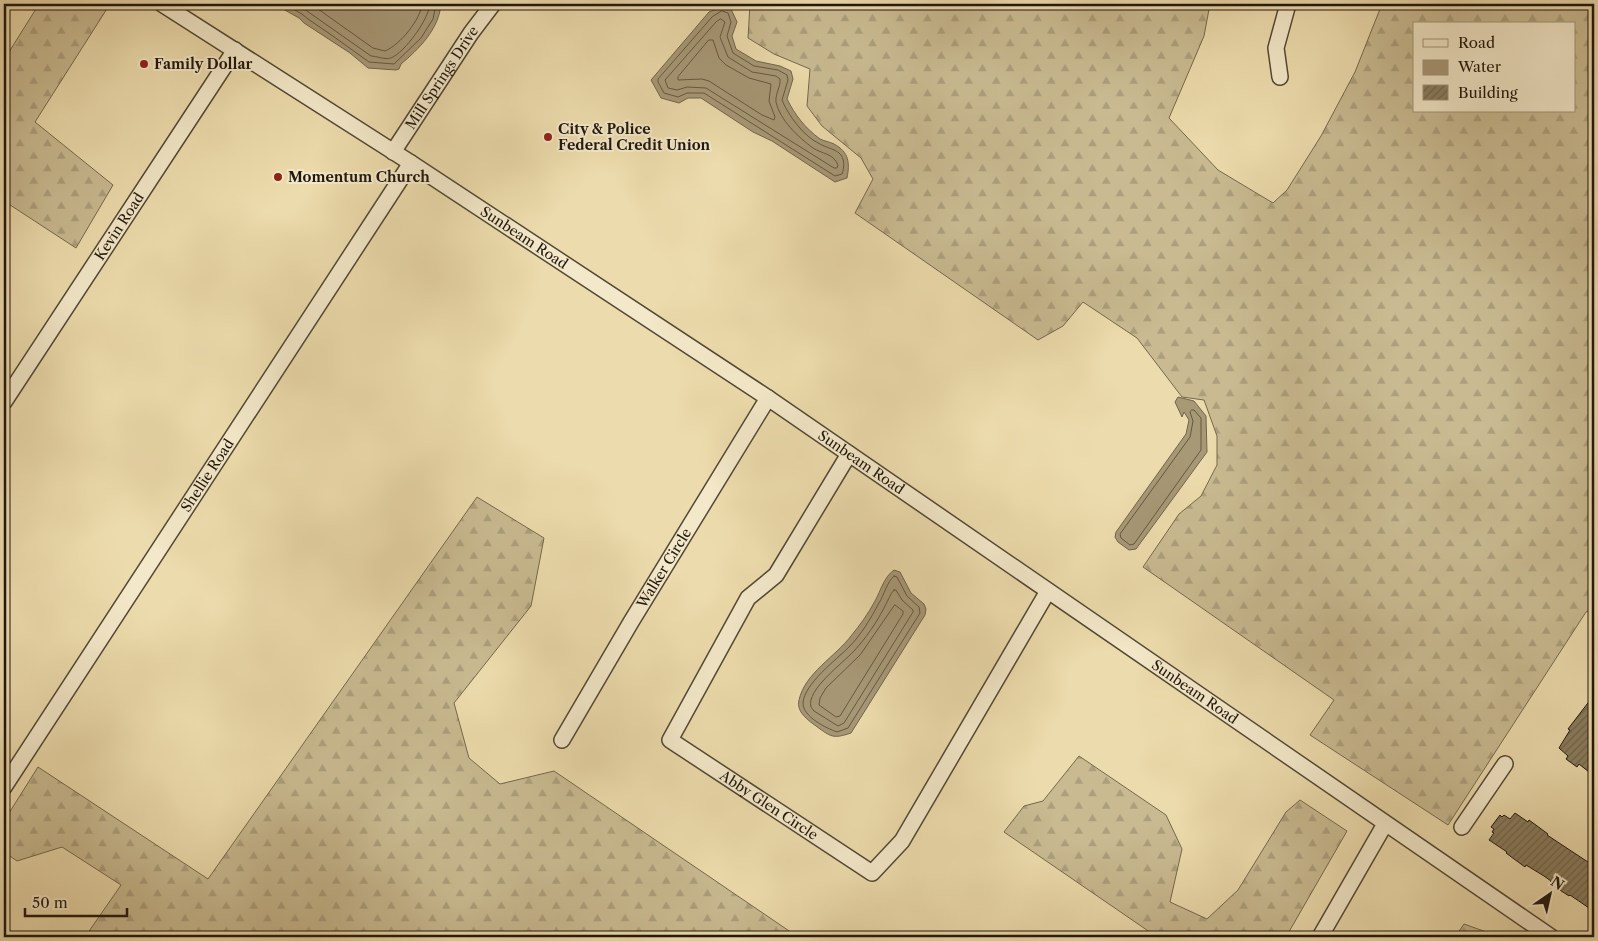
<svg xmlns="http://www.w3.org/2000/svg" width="1598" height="941" font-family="'Libre Caslon Text',serif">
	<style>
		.forest { fill: url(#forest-firs); stroke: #74684e; fill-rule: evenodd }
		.water { fill: #a79876; stroke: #71644c }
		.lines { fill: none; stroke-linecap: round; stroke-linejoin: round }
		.shore { stroke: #645841; stroke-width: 1 }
		.building { fill: url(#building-hatch); stroke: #20170c }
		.minor-casing { stroke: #534834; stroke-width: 18 }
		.minor { stroke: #f3e8c9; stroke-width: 15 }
		.poi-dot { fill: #8f2418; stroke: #f3e8c9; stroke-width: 2 }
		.labels { text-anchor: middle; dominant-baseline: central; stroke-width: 4; stroke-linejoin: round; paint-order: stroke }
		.poi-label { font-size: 14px; font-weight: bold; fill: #20170c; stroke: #f3e8c9; text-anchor: start }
		.street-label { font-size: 14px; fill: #20170c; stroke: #f3e8c9 }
	</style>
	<defs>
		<pattern id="forest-firs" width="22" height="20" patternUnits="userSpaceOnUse" patternTransform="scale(1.25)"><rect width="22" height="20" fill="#c9ba91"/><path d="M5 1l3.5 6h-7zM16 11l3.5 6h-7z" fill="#ac9f7c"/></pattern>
		<pattern id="building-hatch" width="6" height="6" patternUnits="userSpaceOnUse" patternTransform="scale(1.25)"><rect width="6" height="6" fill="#8a7d5f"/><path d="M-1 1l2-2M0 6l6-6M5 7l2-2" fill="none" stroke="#70654d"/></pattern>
	</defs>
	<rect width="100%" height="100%" fill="#ecdbac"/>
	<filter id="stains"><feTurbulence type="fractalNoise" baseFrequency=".004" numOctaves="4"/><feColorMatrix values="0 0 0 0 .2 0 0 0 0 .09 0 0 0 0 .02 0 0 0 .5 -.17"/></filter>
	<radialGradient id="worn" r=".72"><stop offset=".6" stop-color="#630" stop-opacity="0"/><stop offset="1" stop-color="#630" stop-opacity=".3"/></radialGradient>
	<!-- forest -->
	<g class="forest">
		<polygon points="39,4 110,4 35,122 113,185 76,248 4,201 4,60"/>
		<path d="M750,4H1210L1204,36L1169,118L1218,170L1273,203L1287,190L1321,136L1355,72L1382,4H1594V608L1586,612L1448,825L1310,735L1334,700L1143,567L1179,514L1201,496L1217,465V436L1204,400L1182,397L1137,338L1083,302L1063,326L1038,340L855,213L873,179L861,158L822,126L807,106L810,69L774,54L748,38ZM1414,24H1574V111H1414Z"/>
		<polygon points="477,497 544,538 531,606 454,703 469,758 500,784 554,771 798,937 85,937 121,885 62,847 17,861 4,852 4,821 38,767 208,879"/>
		<polygon points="1079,756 1166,815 1182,849 1170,902 1207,919 1238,890 1286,812 1300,800 1347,831 1286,937 1157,937 1004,832 1024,806 1043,801"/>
		<polygon points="1464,924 1492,934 1497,937 1455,937"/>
	</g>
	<!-- water -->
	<g class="water">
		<path d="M274,4H441C439,29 419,49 401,64L399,69L396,70L368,68L350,53L304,23L299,18Z"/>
		<path d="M723,6L731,9L737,22L732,36L736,49L756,61L780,66L791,71L793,79L787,99C795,115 805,128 820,139C824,141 830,142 834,144C849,152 850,163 847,178L835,182L772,141L753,132L701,98H688L679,103L661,98L651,80L709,12Z"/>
		<polygon points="1178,397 1194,401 1206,416 1207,452 1136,549 1129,550 1118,542 1115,537 1116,532 1186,434 1189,420 1184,412 1182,417 1175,402"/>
		<path d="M894,570L900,572L911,593L924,604L926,609L925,615L851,733C833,739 831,737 816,726C808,720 796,712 799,700C805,673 835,657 851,636C860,625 868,614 875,601C881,590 884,577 894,570Z"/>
	</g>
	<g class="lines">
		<!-- shore -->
		<g class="shore">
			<polyline points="284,4 302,14 308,19 330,34 369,62 394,64 421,38 433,19 436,4"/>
			<path d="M297,4L371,56C376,56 385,60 391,58C405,52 429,19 430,4"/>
			<path d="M311,4L373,48L385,51C400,45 421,19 422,4"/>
			<path d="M722,11L728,13L731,22L727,36L733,53L754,66L778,70L787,75L788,80L782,100C788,115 804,137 820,144C827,148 836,149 841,155C845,161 844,168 842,174L835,176L704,93H687L678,97L664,93L658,82V79L712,17Z"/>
			<path d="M721,19L725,22L720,37L728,57L752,72L776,76L780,79C781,86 775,94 776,102C780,120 798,137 813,148C822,154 833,153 838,165L837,168H834L706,88L687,87L677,90L668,88L665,80L716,22Z"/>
			<polygon points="709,40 713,40 719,58 726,65 749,78 771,84 769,101 775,117 774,120 762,115 709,81 702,79 678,80 678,77"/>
			<polygon points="1192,410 1194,410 1201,418 1201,450 1134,544 1130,545 1121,538 1120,534 1190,437 1193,421 1190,412"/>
			<path d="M894,576L897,577L907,596L919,607L920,613L848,728L837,732C826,728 803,717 803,703C804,684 836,660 849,647C861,635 871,618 879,603C884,595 887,582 894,576Z"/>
			<path d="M894,590H896L902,600L913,610V612L844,723L838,726L814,711L811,707C806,690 843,663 854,651C866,638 877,622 885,606C888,601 890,594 894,590Z"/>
			<polygon points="895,605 903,611 903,614 840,716 836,717 819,705 820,698 826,688 860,655"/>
		</g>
	</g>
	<!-- building -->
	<g class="building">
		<polygon points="1594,695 1594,763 1589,772 1579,764 1577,767 1566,759 1568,756 1559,748 1570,730 1568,729"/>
		<polygon points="1515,813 1528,822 1529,820 1548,834 1547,835 1591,864 1590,865 1594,868 1594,900 1589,908 1570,895 1569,896 1549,883 1551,881 1544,876 1526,865 1525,867 1506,853 1507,852 1489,840 1494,833 1492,832 1494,829 1491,827 1500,815 1502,817 1504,815 1510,819"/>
	</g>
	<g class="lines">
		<defs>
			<g id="minor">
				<path id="s1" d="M162,4L411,163L768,398L1551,937"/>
				<polyline points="1280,77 1276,48 1288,4"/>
				<path id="s2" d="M393,152L471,33L493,4"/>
				<path id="s3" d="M4,402L235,50"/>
				<path id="s4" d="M849,454L776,575L748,598L670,740L872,873L902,841L1048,591"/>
				<path id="s5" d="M562,740L631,622L768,398"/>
				<path id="s6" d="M4,787L411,163"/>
				<polyline points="1462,827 1505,764"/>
				<polyline points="1320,937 1385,824"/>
			</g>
		</defs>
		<!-- minor casing -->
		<use href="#minor" class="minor-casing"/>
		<!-- minor -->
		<use href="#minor" class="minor"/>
	</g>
	<!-- markers -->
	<g class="poi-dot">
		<circle cx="144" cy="64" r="5"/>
		<circle cx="548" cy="137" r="5"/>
		<circle cx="278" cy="177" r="5"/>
	</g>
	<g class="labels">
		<!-- poi labels -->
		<g class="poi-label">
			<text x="154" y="64">Family Dollar</text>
			<text x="558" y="129">City &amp; Police<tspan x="558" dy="16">Federal Credit Union</tspan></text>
			<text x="288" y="177">Momentum Church</text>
		</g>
		<!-- street labels -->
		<g class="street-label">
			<text stroke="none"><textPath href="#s2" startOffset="89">Mill Springs Drive</textPath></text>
			<text stroke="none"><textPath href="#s3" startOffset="210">Kevin Road</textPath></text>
			<text stroke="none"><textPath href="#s1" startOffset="431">Sunbeam Road</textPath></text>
			<text stroke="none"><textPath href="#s1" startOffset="836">Sunbeam Road</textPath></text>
			<text stroke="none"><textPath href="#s6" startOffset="372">Shellie Road</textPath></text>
			<text stroke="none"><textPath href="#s5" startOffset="200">Walker Circle</textPath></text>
			<text stroke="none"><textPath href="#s1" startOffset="1241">Sunbeam Road</textPath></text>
			<text stroke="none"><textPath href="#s4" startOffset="458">Abby Glen Circle</textPath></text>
		</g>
	</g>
	<!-- margin -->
	<rect width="1598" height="941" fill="none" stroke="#ecdbac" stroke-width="20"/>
	<rect x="5" y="5" width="1588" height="931" fill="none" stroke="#20170c" stroke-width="2.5"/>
	<rect x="10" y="10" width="1578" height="921" fill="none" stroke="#20170c"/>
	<!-- legend -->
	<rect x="1413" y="22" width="162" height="90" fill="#f3e8c9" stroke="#9f947d"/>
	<rect x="1423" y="39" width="25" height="8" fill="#f3e8c9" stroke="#9f947d"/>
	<text x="1458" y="48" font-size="15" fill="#20170c">Road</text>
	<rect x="1423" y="60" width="25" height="15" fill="#a79876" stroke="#9f947d"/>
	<text x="1458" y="72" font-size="15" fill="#20170c">Water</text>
	<rect x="1423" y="85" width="25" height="15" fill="url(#building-hatch)" stroke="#9f947d"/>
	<text x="1458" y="98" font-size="15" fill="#20170c">Building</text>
	<!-- north arrow -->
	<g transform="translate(1550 894) rotate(34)" stroke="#f3e8c9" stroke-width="4" paint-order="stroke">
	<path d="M0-4L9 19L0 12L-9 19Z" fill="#20170c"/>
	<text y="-8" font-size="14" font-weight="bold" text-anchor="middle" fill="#20170c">N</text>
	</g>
	<!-- scale -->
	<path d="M25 908v8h102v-8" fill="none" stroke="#20170c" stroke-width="2.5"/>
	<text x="32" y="908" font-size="15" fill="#20170c" stroke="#f3e8c9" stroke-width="4" paint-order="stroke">50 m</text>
	<rect width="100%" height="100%" filter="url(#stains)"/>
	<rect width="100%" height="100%" fill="url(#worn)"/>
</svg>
